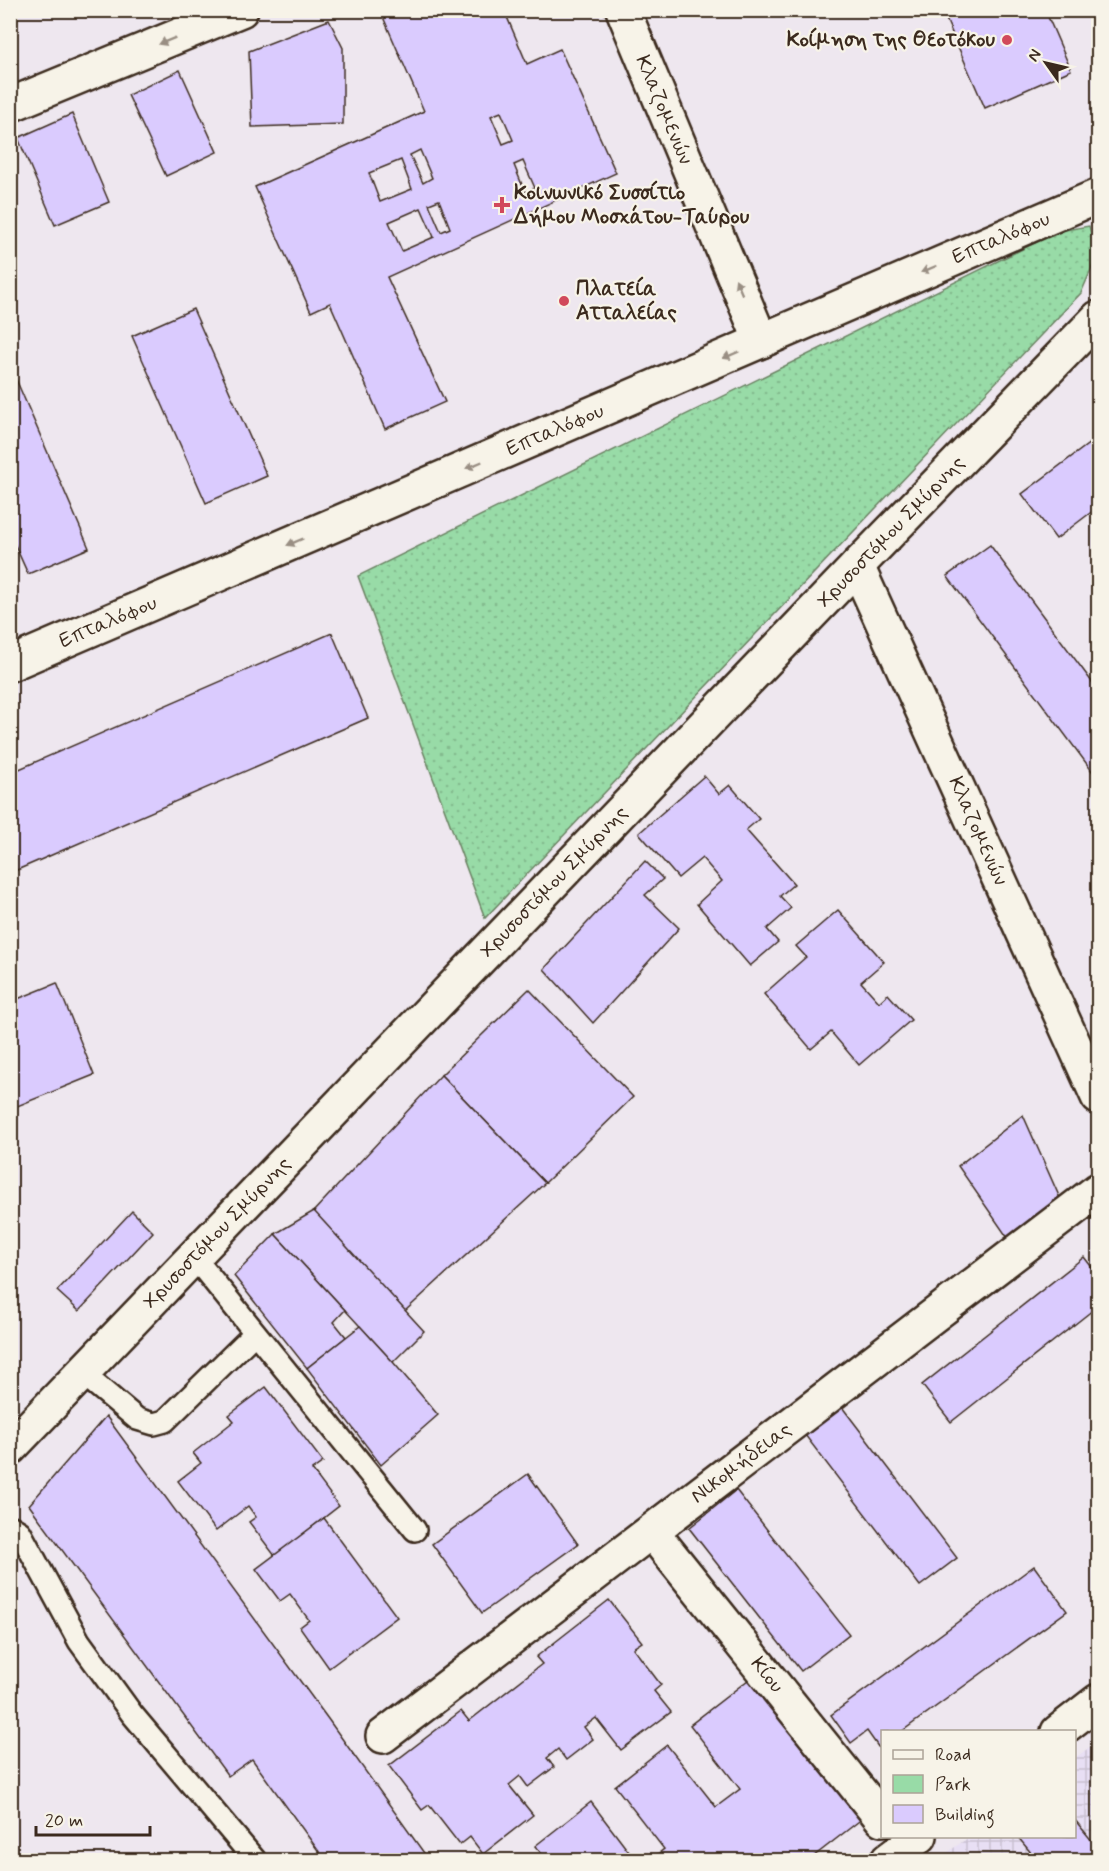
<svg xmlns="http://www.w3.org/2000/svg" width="1109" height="1871" font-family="Mynerve,sans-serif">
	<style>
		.industrial { fill: url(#industrial-grid) }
		.green { fill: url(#green-dots); stroke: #6a8262; stroke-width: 1.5 }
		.building { fill: #dacbfe; stroke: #3b2a1e; stroke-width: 1.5; fill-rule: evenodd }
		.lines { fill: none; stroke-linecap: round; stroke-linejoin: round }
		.lane-casing { stroke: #3b2a1e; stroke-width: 26 }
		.street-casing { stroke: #3b2a1e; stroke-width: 38 }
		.secondary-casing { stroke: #3b2a1e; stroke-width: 38 }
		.lane { stroke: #f7f3e8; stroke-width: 21 }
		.street { stroke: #f7f3e8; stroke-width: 33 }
		.secondary { stroke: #f7f3e8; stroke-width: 33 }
		.oneway { fill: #998e83 }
		.poi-dot { fill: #d1495b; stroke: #f7f3e8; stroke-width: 2 }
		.labels { text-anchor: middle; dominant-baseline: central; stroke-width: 4.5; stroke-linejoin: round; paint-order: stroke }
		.poi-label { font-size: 21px; font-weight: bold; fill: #3b2a1e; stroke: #f7f3e8; text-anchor: start }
		.street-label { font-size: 21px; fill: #3b2a1e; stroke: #f7f3e8 }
	</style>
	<defs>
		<pattern id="industrial-grid" width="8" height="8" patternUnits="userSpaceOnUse" patternTransform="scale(1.5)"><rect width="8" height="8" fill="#e8dff4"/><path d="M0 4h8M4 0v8" fill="none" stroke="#c8c0d1"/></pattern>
		<pattern id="green-dots" width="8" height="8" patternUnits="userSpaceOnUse" patternTransform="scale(1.5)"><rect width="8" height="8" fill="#98dba7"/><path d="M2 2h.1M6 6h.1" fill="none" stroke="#84bc8f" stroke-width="1.8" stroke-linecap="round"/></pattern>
	</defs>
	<rect width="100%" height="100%" fill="#eee7ef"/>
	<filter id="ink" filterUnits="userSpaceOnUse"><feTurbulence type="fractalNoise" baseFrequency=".0167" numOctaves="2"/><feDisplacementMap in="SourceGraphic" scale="12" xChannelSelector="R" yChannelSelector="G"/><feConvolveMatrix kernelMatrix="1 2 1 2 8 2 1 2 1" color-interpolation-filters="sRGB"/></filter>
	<g filter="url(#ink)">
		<!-- industrial -->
		<polygon class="industrial" points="1098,1741 1098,1860 937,1860 969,1837 1074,1836 1075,1758"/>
		<!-- green -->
		<polygon class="green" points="1089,226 1098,254 1081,293 485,918 358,576 1059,231"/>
		<!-- building -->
		<g class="building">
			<path d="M380,10H504L527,64L560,49L616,173L387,277L445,402L385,429L330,303L311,312L255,187L424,111ZM501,112L513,140L503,144L491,116ZM420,150L432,178L423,183L410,155ZM401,160L412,189L380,202L369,173ZM523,161L535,188L525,192L514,165ZM439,200L450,228L441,232L429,204ZM421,208L434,237L402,251L389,222Z"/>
			<polygon points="942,10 1045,10 1071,70 985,108"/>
			<polygon points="329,20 343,48 343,124 252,127 249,51"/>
			<polygon points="180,70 217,152 166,176 128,95"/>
			<polygon points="72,114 109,202 55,225 18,138"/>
			<polygon points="193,309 267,476 206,503 132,336"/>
			<polygon points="15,377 89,548 28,574 10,534 10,379"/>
			<polygon points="1098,437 1098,507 1056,539 1022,494"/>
			<polygon points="990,545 1098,690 1098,779 947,576"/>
			<polygon points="332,633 368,718 10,873 10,773"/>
			<polygon points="704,776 719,794 730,785 759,819 746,830 794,884 780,896 791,908 767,929 778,942 750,966 697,904 722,881 702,858 678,878 639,833"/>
			<polygon points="645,861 663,879 645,895 679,928 593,1023 544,969"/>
			<polygon points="838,910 884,962 861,982 879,1002 888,994 911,1020 859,1065 831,1032 811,1049 764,994 806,957 796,946"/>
			<polygon points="57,983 94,1075 10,1109 10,1002"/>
			<polygon points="529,989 633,1097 545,1183 441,1075"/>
			<polygon points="441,1075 545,1183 405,1311 313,1212"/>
			<polygon points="1023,1115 1063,1205 1012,1244 958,1166"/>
			<polygon points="132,1211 153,1232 79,1311 57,1291"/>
			<polygon points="314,1211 424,1331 393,1362 275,1234"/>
			<polygon points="275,1234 345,1310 334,1322 346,1337 307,1368 234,1276"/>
			<polygon points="1084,1257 1098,1275 1098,1306 951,1422 922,1385"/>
			<polygon points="360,1326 393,1362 438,1415 381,1465 307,1368"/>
			<polygon points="266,1387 323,1462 312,1470 339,1506 275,1556 249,1522 256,1517 248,1506 216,1531 178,1481 201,1463 193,1453 234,1421 229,1415"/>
			<polygon points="842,1407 957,1558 920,1586 805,1435"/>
			<polygon points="106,1416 328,1719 429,1860 325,1860 252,1759 228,1776 29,1505"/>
			<polygon points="528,1474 578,1544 482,1613 432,1544"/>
			<polygon points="736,1490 849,1634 801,1671 689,1528"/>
			<polygon points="324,1518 397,1617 329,1668 300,1627 309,1620 290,1594 280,1601 256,1569"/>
			<polygon points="1034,1566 1067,1611 901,1732 882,1732 882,1745 879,1748 867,1731 851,1743 831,1715"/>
			<polygon points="609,1600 642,1642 633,1648 661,1685 654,1691 671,1712 621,1750 596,1718 584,1727 593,1739 566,1760 558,1749 547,1758 554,1767 528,1787 520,1776 509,1785 533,1815 483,1854 470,1837 460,1845 429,1805 422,1810 389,1766 461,1711 469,1721 542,1664 536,1657"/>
			<polygon points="748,1680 863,1818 809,1860 650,1860 664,1849 615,1786 667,1745 716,1807 740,1789 690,1725"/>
			<polygon points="591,1802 635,1860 547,1860 535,1846"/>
			<polygon points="1074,1819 1098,1848 1098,1860 1037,1860 1017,1836 1074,1836"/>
		</g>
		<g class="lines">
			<defs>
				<g id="lane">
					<polyline points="194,1257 415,1530"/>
					<polyline points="82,1373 137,1419 154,1424 165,1421 255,1333"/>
					<polyline points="10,1526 20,1532 79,1641 132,1714 255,1860"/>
				</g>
				<g id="street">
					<polyline points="623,10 761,341"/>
					<polyline points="10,105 241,10"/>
					<polyline points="857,566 1098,1097"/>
					<polyline points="10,664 1098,196"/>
					<polyline points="652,1532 882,1819"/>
					<polyline points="1058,1732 1098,1701"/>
					<polyline points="383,1736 1098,1190"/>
					<polyline points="888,1860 920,1836"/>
				</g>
				<polyline id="secondary" points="10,1448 857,566 1098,318"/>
			</defs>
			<!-- lane casing -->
			<use href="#lane" class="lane-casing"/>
			<!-- street casing -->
			<use href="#street" class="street-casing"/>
			<!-- secondary casing -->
			<use href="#secondary" class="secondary-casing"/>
			<!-- lane -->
			<use href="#lane" class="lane"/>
			<!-- street -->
			<use href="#street" class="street"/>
			<!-- secondary -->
			<use href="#secondary" class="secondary"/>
		</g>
		<!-- one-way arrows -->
		<defs><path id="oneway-solid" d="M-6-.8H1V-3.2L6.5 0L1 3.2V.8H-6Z" transform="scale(1.5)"/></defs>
		<g class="oneway">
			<use href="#oneway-solid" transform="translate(167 41) rotate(158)"/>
			<use href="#oneway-solid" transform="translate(929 269) rotate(157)"/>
			<use href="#oneway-solid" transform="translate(739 287) rotate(-113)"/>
			<use href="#oneway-solid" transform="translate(731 355) rotate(157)"/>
			<use href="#oneway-solid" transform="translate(474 465) rotate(157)"/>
			<use href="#oneway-solid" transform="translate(295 542) rotate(157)"/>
		</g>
	</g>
	<!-- markers -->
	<g class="poi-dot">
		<circle cx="1007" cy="40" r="6"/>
		<path d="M499 196h6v6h6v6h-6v6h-6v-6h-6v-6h6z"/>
		<circle cx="564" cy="301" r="6"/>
	</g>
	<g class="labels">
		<!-- poi labels -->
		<g class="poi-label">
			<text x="995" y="40" text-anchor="end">Κοίμηση της Θεοτόκου</text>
			<text x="514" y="193">Κοινωνικό Συσσίτιο<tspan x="514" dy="24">Δήμου Μοσχάτου-Ταύρου</tspan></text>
			<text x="576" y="289">Πλατεία<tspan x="576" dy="24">Ατταλείας</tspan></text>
		</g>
		<!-- street labels -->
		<g class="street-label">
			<text transform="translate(664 110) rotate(67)">Κλαζομενών</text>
			<text transform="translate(1001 238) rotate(-23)">Επταλόφου</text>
			<text transform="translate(555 430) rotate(-23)">Επταλόφου</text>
			<text transform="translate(891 532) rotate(-46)">Χρυσοστόμου Σμύρνης</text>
			<text transform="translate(108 622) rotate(-23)">Επταλόφου</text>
			<text transform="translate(978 831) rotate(66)">Κλαζομενών</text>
			<text transform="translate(554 882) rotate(-46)">Χρυσοστόμου Σμύρνης</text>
			<text transform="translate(217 1233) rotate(-46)">Χρυσοστόμου Σμύρνης</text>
			<text transform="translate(741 1463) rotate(-37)">Νικομήδειας</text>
			<text transform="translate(767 1675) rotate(51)">Κίου</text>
		</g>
	</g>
	<!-- margin -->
	<rect width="1109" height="1871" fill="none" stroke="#f7f3e8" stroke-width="36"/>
	<rect x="18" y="18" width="1073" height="1835" fill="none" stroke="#3b2a1e" stroke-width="2" filter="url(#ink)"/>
	<!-- legend -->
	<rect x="881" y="1730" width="195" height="108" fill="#f7f3e8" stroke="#aca397" stroke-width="1.5"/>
	<rect x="893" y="1750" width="30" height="9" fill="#f7f3e8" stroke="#aca397" stroke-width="1.5"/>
	<text x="935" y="1760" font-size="18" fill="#3b2a1e">Road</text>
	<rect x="893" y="1775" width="30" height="18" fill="#98dba7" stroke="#aca397" stroke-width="1.5"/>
	<text x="935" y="1790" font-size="18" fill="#3b2a1e">Park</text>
	<rect x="893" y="1805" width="30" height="18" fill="#dacbfe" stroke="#aca397" stroke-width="1.5"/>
	<text x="935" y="1820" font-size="18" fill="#3b2a1e">Building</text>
	<!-- north arrow -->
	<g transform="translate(1046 63) rotate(304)" stroke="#f7f3e8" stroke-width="4.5" paint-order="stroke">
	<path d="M0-4.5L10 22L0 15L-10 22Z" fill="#3b2a1e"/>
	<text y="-9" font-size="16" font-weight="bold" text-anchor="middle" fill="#3b2a1e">N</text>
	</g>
	<!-- scale -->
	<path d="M36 1826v9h114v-9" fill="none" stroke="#3b2a1e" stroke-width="3"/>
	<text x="45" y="1826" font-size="18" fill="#3b2a1e" stroke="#f7f3e8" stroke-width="4.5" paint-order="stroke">20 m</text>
</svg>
